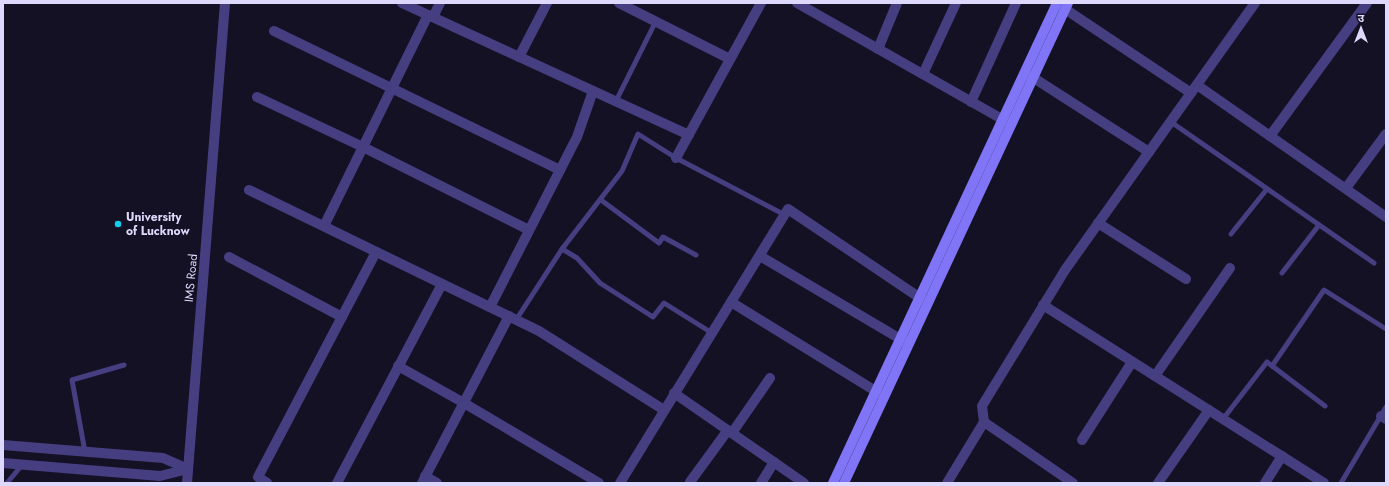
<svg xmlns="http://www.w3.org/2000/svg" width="1389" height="486" font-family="Jost,'Noto Sans Devanagari',sans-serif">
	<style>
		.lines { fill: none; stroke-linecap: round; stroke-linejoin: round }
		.lane { stroke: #453f81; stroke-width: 5 }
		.street { stroke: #453f81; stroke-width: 10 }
		.secondary { stroke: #7f75f6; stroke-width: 10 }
		.poi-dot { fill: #10cef0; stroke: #151125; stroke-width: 1.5 }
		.labels { text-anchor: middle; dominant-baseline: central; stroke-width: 3; stroke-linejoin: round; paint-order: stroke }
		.poi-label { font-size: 12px; font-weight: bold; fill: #ded8fc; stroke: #151125; text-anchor: start }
		.street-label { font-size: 12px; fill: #ded8fc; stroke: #151125 }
	</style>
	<rect width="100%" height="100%" fill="#151125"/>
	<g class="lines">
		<!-- lane -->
		<g class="lane">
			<polyline points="616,101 656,21"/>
			<polyline points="1171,122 1374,263"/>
			<polyline points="601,200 659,243 663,237 696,255"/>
			<polyline points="1231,234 1267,189"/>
			<polyline points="562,249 577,258 600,283 653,317 664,303 712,333"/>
			<polyline points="1282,273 1319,225"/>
			<polyline points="516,320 562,249 622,171 638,134 676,158 785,215"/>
			<polyline points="1272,366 1324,290 1386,329"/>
			<polyline points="1223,419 1267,362 1325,406"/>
			<polyline points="85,452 72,380 124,365"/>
			<polyline points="7,483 22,465"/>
			<polyline points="1341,483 1386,407"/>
		</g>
		<!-- street -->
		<g class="street">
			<polyline points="402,3 689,135"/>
			<polyline points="619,3 730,59"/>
			<polyline points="797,3 1009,123"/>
			<polyline points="1059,5 1191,93"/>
			<polyline points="433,17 440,3"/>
			<polyline points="274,31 560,170"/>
			<polyline points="878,49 897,3"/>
			<polyline points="519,57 547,3"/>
			<polyline points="1026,73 1149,152"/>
			<polyline points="923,74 956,3"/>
			<polyline points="1197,85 1386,217"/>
			<polyline points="257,97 363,147 529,230"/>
			<polyline points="971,102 1016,3"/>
			<polyline points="1270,136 1367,3"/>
			<polyline points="676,158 761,3"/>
			<polyline points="1346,188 1386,134"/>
			<polyline points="249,190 539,331 664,410"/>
			<polyline points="1098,223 1186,279"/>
			<polyline points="324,226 428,15"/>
			<polyline points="760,256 907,343"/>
			<polyline points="229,257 342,317"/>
			<polyline points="731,302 882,395"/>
			<polyline points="1043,305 1324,483"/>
			<polyline points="490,307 577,137 593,91"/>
			<polyline points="398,366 464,403 599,483"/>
			<polyline points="1155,376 1230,268"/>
			<polyline points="674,393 804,483"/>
			<polyline points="1381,416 1386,419"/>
			<polyline points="984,422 1073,483"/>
			<polyline points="732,433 770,378"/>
			<polyline points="1082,440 1132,362"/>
			<polyline points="3,445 163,458 188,469"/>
			<polyline points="3,463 160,476 188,469"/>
			<polyline points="425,476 437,483"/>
			<polyline points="690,482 728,430"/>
			<polyline points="187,483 225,3"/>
			<polyline points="267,483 258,477 376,252"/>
			<polyline points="337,483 442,284"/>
			<polyline points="422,483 509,316"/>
			<polyline points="620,483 788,209 926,302"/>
			<polyline points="761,483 774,462"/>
			<polyline points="947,483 984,422 982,406 1065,270 1255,3"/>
			<polyline points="1158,483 1209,410"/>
			<polyline points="1265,483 1282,456"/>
		</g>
		<!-- secondary -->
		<g class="secondary">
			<polyline points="833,483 1057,3"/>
			<polyline points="844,483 1068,3"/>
		</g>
	</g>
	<!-- markers -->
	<circle class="poi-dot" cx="118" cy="224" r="4"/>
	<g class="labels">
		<!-- poi labels -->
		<g class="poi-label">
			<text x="126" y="217">University<tspan x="126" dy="14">of Lucknow</tspan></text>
		</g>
		<!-- street labels -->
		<g class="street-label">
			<text transform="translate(191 278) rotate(-85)">IMS Road</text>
		</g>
	</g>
	<!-- border -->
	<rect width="1389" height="486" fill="none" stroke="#ded8fc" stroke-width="8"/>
	<!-- north arrow -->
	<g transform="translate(1361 28)" stroke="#151125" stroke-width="3" paint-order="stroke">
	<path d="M0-3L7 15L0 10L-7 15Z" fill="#ded8fc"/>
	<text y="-6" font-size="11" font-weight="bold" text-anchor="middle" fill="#ded8fc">उ</text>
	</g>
</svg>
